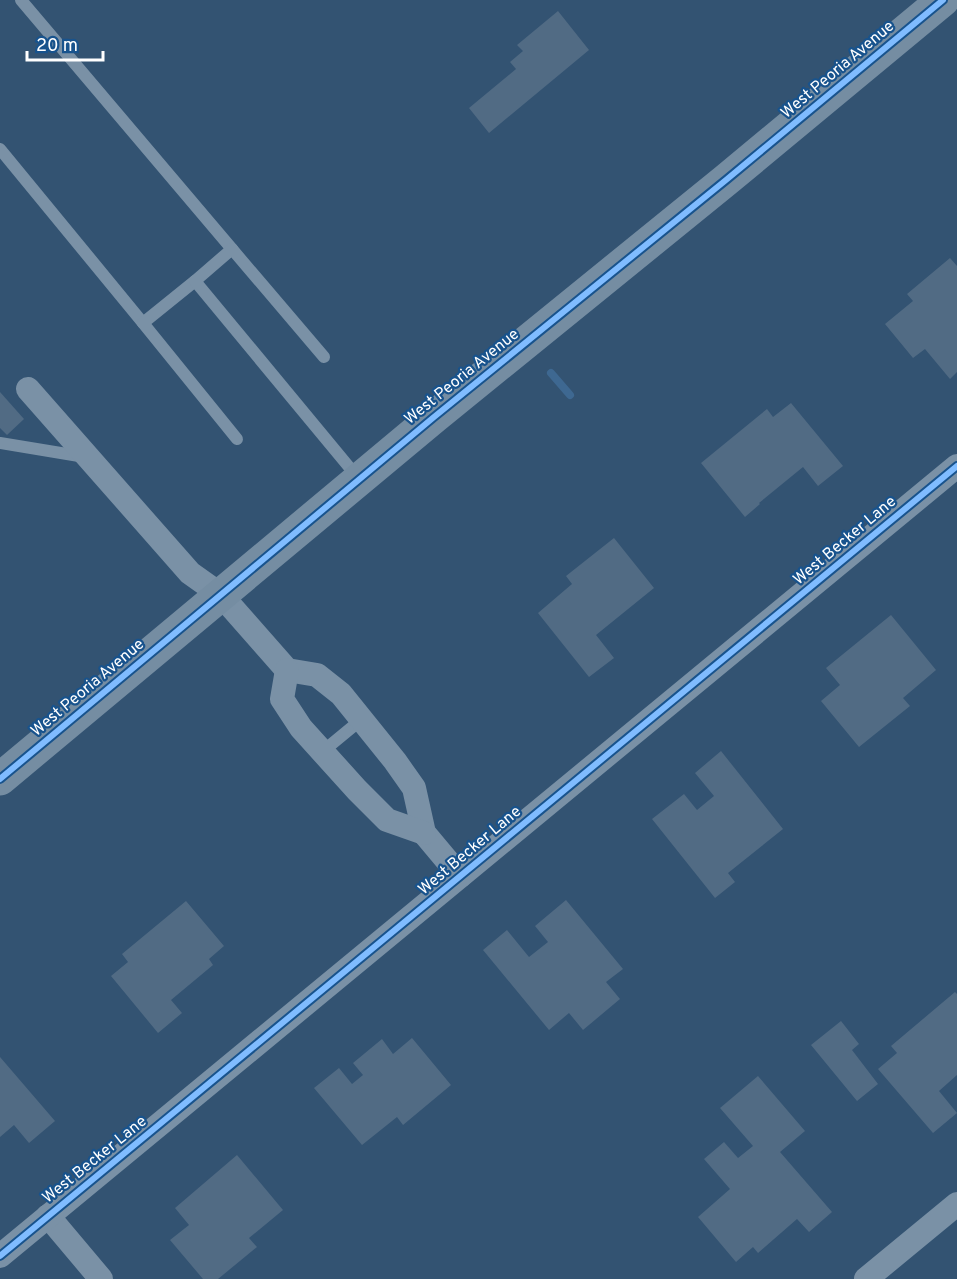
<svg xmlns="http://www.w3.org/2000/svg" width="957" height="1279" font-family="Overpass,sans-serif">
	<style>
		.lines { fill: none; stroke-linecap: round; stroke-linejoin: round }
		.stream { stroke: #3e6891; stroke-width: 8 }
		.building { fill: #516b84 }
		.lane { stroke: #7a91a6; stroke-width: 12 }
		.street { stroke: #7a91a6; stroke-width: 24 }
		.secondary { stroke: #758da2; stroke-width: 33 }
		.cycleway-casing { stroke: #18538d; stroke-width: 10 }
		.cycleway { stroke: #80bcff; stroke-width: 6 }
		.labels { text-anchor: middle; dominant-baseline: central; stroke-width: 4.5; stroke-linejoin: round; paint-order: stroke }
		.street-label { font-size: 16px; fill: #fff; stroke: #18538d }
	</style>
	<rect width="100%" height="100%" fill="#335372"/>
	<g class="lines">
		<!-- stream -->
		<polyline class="stream" points="551,373 570,395"/>
	</g>
	<!-- building -->
	<g class="building">
		<polygon points="558,11 589,50 489,133 469,108 516,69 510,62 523,51 517,45"/>
		<polygon points="950,258 957,266 957,372 950,379 925,349 913,358 885,324 913,301 907,294"/>
		<polygon points="0,392 24,419 7,435 0,428"/>
		<polygon points="791,403 843,466 818,486 803,467 759,503 760,504 745,517 701,463 767,409 773,417"/>
		<polygon points="614,538 654,588 596,635 614,658 589,677 538,613 572,584 566,576"/>
		<polygon points="891,615 936,670 903,698 910,706 859,747 821,701 840,685 826,668"/>
		<polygon points="721,751 783,829 728,873 735,882 715,898 652,819 684,794 697,810 714,796 695,773"/>
		<polygon points="566,900 623,969 606,982 620,999 583,1030 569,1013 549,1030 483,950 507,930 529,957 548,942 535,926"/>
		<polygon points="186,901 224,946 209,959 213,965 171,1000 182,1013 158,1033 111,976 128,962 122,954"/>
		<polygon points="955,992 957,994 957,1075 939,1091 957,1113 933,1133 878,1069 897,1053 891,1046"/>
		<polygon points="841,1021 859,1044 852,1050 878,1084 857,1101 811,1045"/>
		<polygon points="412,1038 451,1085 403,1125 397,1117 362,1145 314,1088 339,1068 352,1084 363,1075 353,1063 382,1039 393,1054"/>
		<polygon points="0,1057 55,1121 29,1143 14,1125 0,1137"/>
		<polygon points="758,1076 805,1131 780,1152 832,1212 809,1232 797,1219 758,1253 753,1247 736,1262 698,1217 730,1189 704,1159 724,1142 738,1158 753,1146 720,1108"/>
		<polygon points="237,1155 283,1210 249,1238 257,1247 218,1279 203,1279 170,1240 189,1225 175,1208"/>
	</g>
	<g class="lines">
		<!-- lane -->
		<g class="lane">
			<polyline points="21,0 232,249"/>
			<polyline points="0,149 143,323"/>
			<polyline points="195,281 143,323 237,439"/>
			<polyline points="324,357 232,249 195,281 359,479"/>
			<polyline points="0,443 85,457"/>
			<polyline points="322,752 362,719"/>
		</g>
		<!-- street -->
		<g class="street">
			<polyline points="28,389 190,573 221,595 287,670 317,675 341,694 395,761 414,788 424,833 460,876"/>
			<polyline points="287,670 282,699 301,728 357,790 387,820 424,833"/>
			<polyline points="48,1216 101,1279"/>
			<polyline points="0,1256 957,466"/>
			<polyline points="866,1279 957,1204"/>
		</g>
		<!-- secondary -->
		<polyline class="secondary" points="0,779 434,417 726,180 943,0"/>
		<defs>
			<g id="cycleway">
				<polyline points="0,779 434,417 726,180 943,0"/>
				<polyline points="0,1256 957,466"/>
			</g>
		</defs>
		<!-- cycleway casing -->
		<use href="#cycleway" class="cycleway-casing"/>
		<!-- cycleway -->
		<use href="#cycleway" class="cycleway"/>
	</g>
	<g class="labels">
		<!-- street labels -->
		<g class="street-label">
			<text transform="translate(838 70) rotate(-40)">West Peoria Avenue</text>
			<text transform="translate(462 377) rotate(-39)">West Peoria Avenue</text>
			<text transform="translate(845 541) rotate(-40)">West Becker Lane</text>
			<text transform="translate(88 688) rotate(-40)">West Peoria Avenue</text>
			<text transform="translate(470 851) rotate(-40)">West Becker Lane</text>
			<text transform="translate(95 1160) rotate(-39)">West Becker Lane</text>
		</g>
	</g>
	<!-- scale -->
	<path d="M27 51v9h76v-9" fill="none" stroke="#ffffff" stroke-width="3"/>
	<text x="36" y="51" font-size="18" fill="#ffffff" stroke="#18538d" stroke-width="4.5" paint-order="stroke">20 m</text>
</svg>
